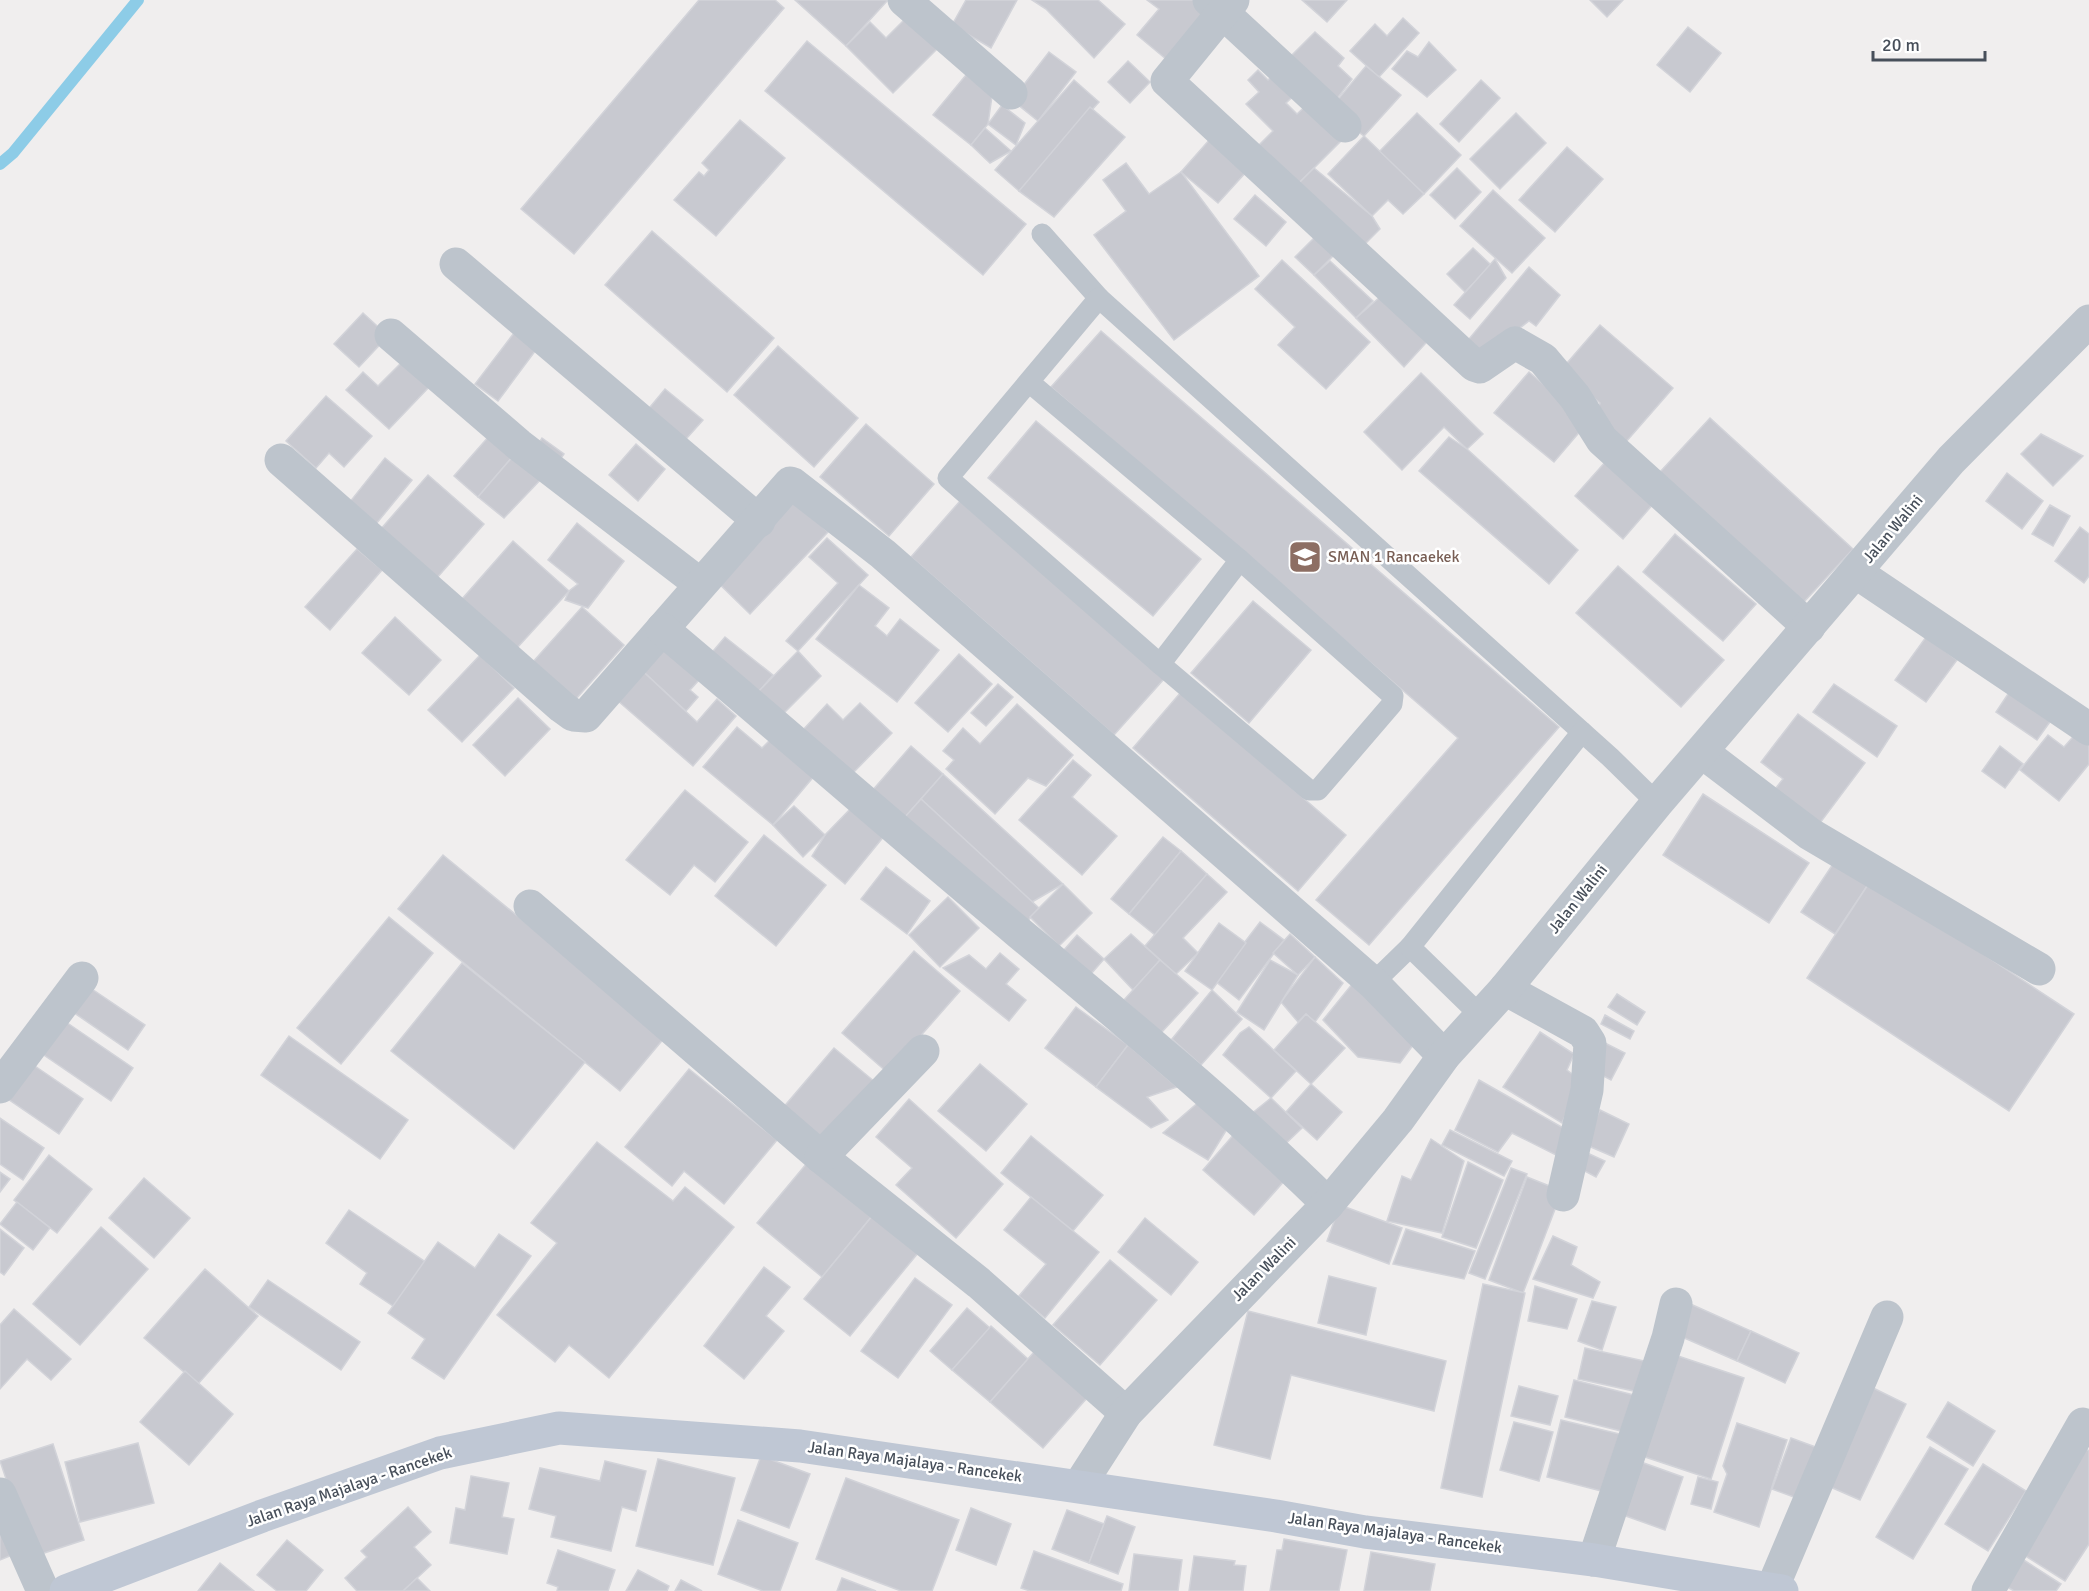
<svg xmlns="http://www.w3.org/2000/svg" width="2089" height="1591" font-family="Signika,sans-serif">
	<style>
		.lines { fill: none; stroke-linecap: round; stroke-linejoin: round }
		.stream { stroke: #8dcce7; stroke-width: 12 }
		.building { fill: #c8c9d0; stroke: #d2d3d9; stroke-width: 1.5 }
		.service { stroke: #bdc4cc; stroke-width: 21 }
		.minor { stroke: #bdc4cc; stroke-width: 33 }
		.tertiary { stroke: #bdc4cc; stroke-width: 33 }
		.secondary { stroke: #bfc7d4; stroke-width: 33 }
		.labels { text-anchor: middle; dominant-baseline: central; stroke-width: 5; stroke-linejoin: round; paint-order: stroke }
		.street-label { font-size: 16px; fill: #474f5a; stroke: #fff }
		.education-label { font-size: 16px; fill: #785e54; stroke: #fff; text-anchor: start }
	</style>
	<rect width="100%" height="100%" fill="#f0eeee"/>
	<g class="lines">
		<!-- stream -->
		<polyline class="stream" points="0,164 13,153 138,0"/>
	</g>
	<!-- building -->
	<g class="building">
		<polygon points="699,0 775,0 784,8 574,254 521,209"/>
		<polygon points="795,0 886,0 887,1 846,46"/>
		<polygon points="966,0 1017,0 991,48 952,25"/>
		<polygon points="1032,0 1098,0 1125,24 1094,58 1046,9"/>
		<polygon points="1147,0 1197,0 1215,14 1172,64 1137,35 1159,9"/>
		<polygon points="1302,0 1347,0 1327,22"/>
		<polygon points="1590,0 1623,0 1607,17"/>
		<polygon points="913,11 944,42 893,93 846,46 870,22 886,38"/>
		<polygon points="1403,18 1419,33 1379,77 1350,51 1375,24 1387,36"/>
		<polygon points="1688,27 1721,53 1690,92 1657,65"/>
		<polygon points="1315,32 1344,58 1338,66 1352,79 1330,108 1282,65"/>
		<polygon points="807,41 1026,224 983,275 765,91"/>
		<polygon points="1429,42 1456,70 1427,97 1392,69 1407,51 1418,57"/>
		<polygon points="1049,52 1076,72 1038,121 1012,100"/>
		<polygon points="1128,61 1150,82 1130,103 1108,82"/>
		<polygon points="1366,66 1401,95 1364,136 1329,110"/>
		<polygon points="1281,67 1301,89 1286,103 1297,114 1314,98 1348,134 1296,186 1257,147 1273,131 1246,104 1259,92 1248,80 1258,70 1268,80"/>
		<polygon points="966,75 992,96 988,124 971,145 933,115"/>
		<polygon points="1074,80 1099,102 1019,191 995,170"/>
		<polygon points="1481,80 1500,98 1459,142 1440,124"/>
		<polygon points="1002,105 1025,123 1016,145 988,124"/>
		<polygon points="1090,107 1125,137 1054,217 1019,191"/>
		<polygon points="1417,113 1461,155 1424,194 1379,152"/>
		<polygon points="1516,113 1546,143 1500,189 1470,159"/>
		<polygon points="740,120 785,158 716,236 674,200 699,172 704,176 709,170 702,163"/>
		<polygon points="985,128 1011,151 990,163 971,145"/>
		<polygon points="1364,136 1424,194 1403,214 1388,200 1372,216 1328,174"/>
		<polygon points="1211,138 1247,171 1218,203 1181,172"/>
		<polygon points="1567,147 1603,179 1555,232 1519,200"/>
		<polygon points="1126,163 1149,194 1181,172 1259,276 1174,340 1094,235 1126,211 1103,180"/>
		<polygon points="1314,168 1372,216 1380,229 1363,246 1296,186"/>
		<polygon points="1457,168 1481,192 1455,219 1430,195"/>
		<polygon points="1493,190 1545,238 1512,273 1460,226"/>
		<polygon points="1255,195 1286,222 1266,246 1234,219"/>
		<polygon points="652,231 774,338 727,392 605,285"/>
		<polygon points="1317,235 1336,253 1314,275 1295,257"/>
		<polygon points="1473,248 1491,265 1465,292 1447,274"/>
		<polygon points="1495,259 1506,278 1470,319 1454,305"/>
		<polygon points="1282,260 1370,342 1326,389 1278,345 1295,327 1255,289"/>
		<polygon points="1330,261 1373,301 1356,318 1314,275"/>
		<polygon points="1529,267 1560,295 1536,326 1529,321 1483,356 1464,345"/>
		<polygon points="1387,291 1434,334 1404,367 1356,318"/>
		<polygon points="363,313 388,336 359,367 334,344"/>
		<polygon points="1600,325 1673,388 1625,443 1596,418 1600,403 1561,370"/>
		<polygon points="1101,331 1559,727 1369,945 1316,900 1458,738 1051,387"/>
		<polygon points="514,333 536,350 498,401 475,384"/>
		<polygon points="778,346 858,418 814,467 734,395"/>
		<polygon points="404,360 431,385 389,429 346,390 363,372 378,386"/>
		<polygon points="1529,372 1588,422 1554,462 1494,413"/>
		<polygon points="1421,373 1483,434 1467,449 1444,427 1402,470 1364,432"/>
		<polygon points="665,389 703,420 678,448 641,418"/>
		<polygon points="326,396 372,436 344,467 329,453 316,468 286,441"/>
		<polygon points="1710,418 1853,549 1803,603 1660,472"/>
		<polygon points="1036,421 1201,559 1153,616 988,478"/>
		<polygon points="866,424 934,484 889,536 820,477"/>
		<polygon points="2041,434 2083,456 2053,486 2021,454"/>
		<polygon points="490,435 514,455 478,497 454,476"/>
		<polygon points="1449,437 1467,449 1578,550 1549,584 1419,471"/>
		<polygon points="542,438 564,454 557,464 535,449"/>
		<polygon points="636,444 665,469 638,501 609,475"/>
		<polygon points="514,455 547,473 504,518 478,497"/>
		<polygon points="385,458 412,480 376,524 349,503"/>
		<polygon points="1607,460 1654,503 1623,539 1575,496"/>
		<polygon points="2007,473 2043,501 2022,529 1986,501"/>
		<polygon points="428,475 484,524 436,579 380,530"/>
		<polygon points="788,493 828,532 750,614 709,574"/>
		<polygon points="960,501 1164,679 1114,735 911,557"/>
		<polygon points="2050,505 2070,516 2053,546 2032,534"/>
		<polygon points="577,523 624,561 588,608 565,600 569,591 578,584 548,560"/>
		<polygon points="2080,527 2089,534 2089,576 2084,583 2055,561"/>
		<polygon points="1675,534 1756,604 1723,641 1643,572"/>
		<polygon points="827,538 868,575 798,651 786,641 838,583 809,557"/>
		<polygon points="513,541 569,591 517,648 462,599"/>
		<polygon points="357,549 382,570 330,630 305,607"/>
		<polygon points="1618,566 1724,660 1681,707 1576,613"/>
		<polygon points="859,585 889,608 875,626 887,636 900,619 939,650 897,702 816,639"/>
		<polygon points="1253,601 1311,650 1249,723 1191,673"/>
		<polygon points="582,607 624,645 575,700 532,663"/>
		<polygon points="395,617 441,660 409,695 362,653"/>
		<polygon points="725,637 773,675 750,702 703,663"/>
		<polygon points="1926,637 1957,660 1926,702 1895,680"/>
		<polygon points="655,640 699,680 690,690 698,697 686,711 634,663"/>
		<polygon points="798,651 821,676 779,718 755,695"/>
		<polygon points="959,654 992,684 948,732 915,703"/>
		<polygon points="480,655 514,688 462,742 428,710"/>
		<polygon points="634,663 697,722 717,699 736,716 693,766 610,694"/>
		<polygon points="998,684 1013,697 986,726 971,713"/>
		<polygon points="1834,684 1897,726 1877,757 1813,712"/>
		<polygon points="2014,685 2055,715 2037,740 1996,712"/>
		<polygon points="1181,692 1346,835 1298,891 1133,748"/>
		<polygon points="518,698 550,729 505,776 473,745"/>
		<polygon points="860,703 892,733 850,776 802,731 827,704 843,720"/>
		<polygon points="1017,704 1073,755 1046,786 1028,778 995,814 946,769 954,760 943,751 963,728 980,744"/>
		<polygon points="1798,714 1865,763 1814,831 1768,798 1783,779 1761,762"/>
		<polygon points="737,727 762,748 771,739 815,775 773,825 703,767"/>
		<polygon points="2079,730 2089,739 2089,764 2059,801 2020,770 2048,735 2064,747"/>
		<polygon points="911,746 943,774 897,826 865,799"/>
		<polygon points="2000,746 2023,764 2005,788 1982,771"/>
		<polygon points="1073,760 1091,775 1072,797 1117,836 1082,875 1019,820"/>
		<polygon points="943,774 1063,884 1032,902 921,799"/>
		<polygon points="685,790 748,842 715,882 694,865 670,895 626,860"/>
		<polygon points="1703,794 1809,863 1769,923 1663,855"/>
		<polygon points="921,799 1039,908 1019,931 897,826"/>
		<polygon points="856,803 889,830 845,884 812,856 825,835"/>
		<polygon points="794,806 825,835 803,857 773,825"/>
		<polygon points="764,835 826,885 776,946 715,896"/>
		<polygon points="1163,837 1181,851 1129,914 1111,899"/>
		<polygon points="1181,851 1207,874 1155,935 1129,914"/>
		<polygon points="443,855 665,1037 620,1091 398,909"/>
		<polygon points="1837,858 1871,880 1835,934 1801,912"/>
		<polygon points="886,867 930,901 907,934 861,899"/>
		<polygon points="1207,874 1227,892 1183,938 1198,953 1176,974 1145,946"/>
		<polygon points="1871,880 2074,1014 2009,1111 1807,978"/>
		<polygon points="1063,884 1092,913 1059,946 1030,917"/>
		<polygon points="948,897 979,928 940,967 909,935"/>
		<polygon points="389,917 433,953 341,1064 297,1028"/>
		<polygon points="1260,922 1284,940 1239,1000 1215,981"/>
		<polygon points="1219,923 1246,943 1212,990 1185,971"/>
		<polygon points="1131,934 1160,960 1133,990 1104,959"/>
		<polygon points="1290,934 1315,957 1298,975 1273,953"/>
		<polygon points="1077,935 1104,959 1091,974 1064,950"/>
		<polygon points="914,951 960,991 888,1073 842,1033"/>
		<polygon points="1000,953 1019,969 1006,984 1026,1000 1009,1021 943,968 969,955 986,969"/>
		<polygon points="1315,957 1343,983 1315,1022 1306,1014 1298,1022 1281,1002"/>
		<polygon points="1160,960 1198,993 1161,1033 1124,1000"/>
		<polygon points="1270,960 1298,975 1264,1030 1237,1012"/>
		<polygon points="462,963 585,1062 514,1149 391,1051"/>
		<polygon points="1353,983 1416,1041 1400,1063 1358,1057 1323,1020"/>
		<polygon points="86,985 145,1025 128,1050 70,1010"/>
		<polygon points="1212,990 1242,1019 1201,1065 1172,1039"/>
		<polygon points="1617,994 1645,1012 1637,1025 1608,1007"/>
		<polygon points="1076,1007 1128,1045 1096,1087 1045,1048"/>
		<polygon points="1306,1014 1345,1048 1311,1084 1274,1050"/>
		<polygon points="1605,1015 1634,1031 1630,1039 1601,1024"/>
		<polygon points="63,1020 133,1068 111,1101 41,1053"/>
		<polygon points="1249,1027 1296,1071 1271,1098 1223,1055 1240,1033"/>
		<polygon points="1540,1032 1574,1054 1567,1070 1580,1080 1562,1123 1503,1087"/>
		<polygon points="289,1036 408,1120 380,1159 261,1075"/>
		<polygon points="1593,1037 1625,1053 1611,1080 1596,1072"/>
		<polygon points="1128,1045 1177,1087 1147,1097 1168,1120 1151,1128 1096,1087"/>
		<polygon points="834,1048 881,1087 829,1148 782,1109"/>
		<polygon points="29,1062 83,1099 59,1134 5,1097"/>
		<polygon points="980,1064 1027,1104 986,1151 938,1111"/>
		<polygon points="689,1069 777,1140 724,1204 684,1171 672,1186 625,1147"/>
		<polygon points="1479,1080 1574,1134 1564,1159 1512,1133 1498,1152 1455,1130"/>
		<polygon points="1311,1084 1342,1112 1317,1140 1286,1112"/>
		<polygon points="1271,1098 1302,1128 1277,1152 1246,1118"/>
		<polygon points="909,1099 1003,1184 956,1238 896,1185 912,1168 876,1137"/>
		<polygon points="1201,1100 1227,1129 1208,1160 1163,1133"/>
		<polygon points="1600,1110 1629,1124 1614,1157 1584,1144"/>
		<polygon points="0,1118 44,1148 23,1180 0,1164"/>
		<polygon points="1450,1130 1512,1161 1504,1176 1442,1145"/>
		<polygon points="1235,1133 1286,1179 1254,1215 1203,1170"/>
		<polygon points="1031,1136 1103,1195 1073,1231 1001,1173"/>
		<polygon points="1431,1139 1464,1161 1442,1233 1387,1221 1402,1176 1411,1180"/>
		<polygon points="597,1142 673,1201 685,1187 734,1227 609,1378 569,1345 555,1362 497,1315 557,1243 531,1223"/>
		<polygon points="1585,1152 1605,1161 1596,1177 1577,1167"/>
		<polygon points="49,1155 92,1189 57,1233 14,1200"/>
		<polygon points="1468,1162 1503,1180 1476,1248 1442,1237"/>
		<polygon points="807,1163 872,1216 822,1277 757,1223"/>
		<polygon points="1511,1168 1527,1174 1485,1279 1469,1273"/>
		<polygon points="0,1172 10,1179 0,1192"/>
		<polygon points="1527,1177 1562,1191 1523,1293 1489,1280"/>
		<polygon points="144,1178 190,1218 154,1258 109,1218"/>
		<polygon points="1031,1197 1099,1252 1045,1318 1019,1296 1046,1264 1004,1230"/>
		<polygon points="17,1202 50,1228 33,1250 0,1224"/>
		<polygon points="1340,1205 1402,1228 1389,1264 1327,1241"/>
		<polygon points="349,1210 427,1263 396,1308 360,1284 367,1273 326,1243"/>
		<polygon points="873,1215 918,1253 850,1336 804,1299"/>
		<polygon points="1145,1218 1198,1262 1171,1295 1118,1252"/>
		<polygon points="101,1227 148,1269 80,1345 33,1304"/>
		<polygon points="0,1229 24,1248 4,1275 0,1272"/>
		<polygon points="1406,1229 1475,1251 1464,1279 1393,1264"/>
		<polygon points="499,1234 531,1256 444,1379 412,1358 425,1339 388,1313 438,1242 475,1268"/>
		<polygon points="1553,1236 1577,1247 1571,1265 1600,1282 1593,1298 1533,1279"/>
		<polygon points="1110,1260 1157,1300 1100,1365 1053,1325"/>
		<polygon points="764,1267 790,1287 766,1316 784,1331 744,1379 704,1346"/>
		<polygon points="205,1269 258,1316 198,1384 144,1338"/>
		<polygon points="1329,1276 1376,1288 1366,1335 1318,1323"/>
		<polygon points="915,1278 952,1305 898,1378 861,1351"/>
		<polygon points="268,1280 360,1342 341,1370 249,1307"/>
		<polygon points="1483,1284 1525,1293 1482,1497 1441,1488"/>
		<polygon points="1535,1286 1577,1299 1567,1329 1528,1321"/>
		<polygon points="1592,1301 1616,1307 1602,1350 1578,1341"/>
		<polygon points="1686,1302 1751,1331 1737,1361 1673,1333"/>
		<polygon points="967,1308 990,1328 952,1370 930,1351"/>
		<polygon points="14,1309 71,1359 51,1380 27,1359 0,1389 0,1325"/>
		<polygon points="1248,1311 1446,1361 1434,1411 1291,1375 1270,1459 1214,1445"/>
		<polygon points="991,1326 1028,1359 990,1402 952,1370"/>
		<polygon points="1751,1331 1799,1353 1785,1383 1737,1361"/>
		<polygon points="1585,1348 1649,1362 1643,1393 1578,1379"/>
		<polygon points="1034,1352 1087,1398 1043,1448 990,1402"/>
		<polygon points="1669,1353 1744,1378 1711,1479 1636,1454"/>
		<polygon points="185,1371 233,1414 189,1465 140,1422"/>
		<polygon points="1574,1380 1642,1397 1633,1434 1565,1417"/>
		<polygon points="1865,1384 1906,1404 1860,1500 1819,1482"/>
		<polygon points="1519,1386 1558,1396 1550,1425 1511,1416"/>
		<polygon points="1948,1402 1995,1431 1973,1466 1927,1437"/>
		<polygon points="1561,1420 1628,1436 1613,1494 1547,1477"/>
		<polygon points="1514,1422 1553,1432 1539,1481 1500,1470"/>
		<polygon points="1737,1423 1787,1440 1759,1527 1714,1512 1727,1474 1723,1466"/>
		<polygon points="1791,1438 1821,1449 1802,1500 1772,1489"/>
		<polygon points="138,1443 154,1503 80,1522 65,1462"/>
		<polygon points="53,1444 84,1540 32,1557 0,1461"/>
		<polygon points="2082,1446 2089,1451 2089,1544 2065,1581 2016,1550"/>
		<polygon points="1930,1447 1968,1469 1913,1559 1876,1537"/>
		<polygon points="761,1456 810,1474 789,1528 741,1510"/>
		<polygon points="658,1459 735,1478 713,1565 636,1546"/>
		<polygon points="605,1461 646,1471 636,1511 622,1507 611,1551 551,1537 556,1516 529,1509 540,1468 600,1481"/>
		<polygon points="1641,1462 1683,1477 1665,1530 1623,1515"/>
		<polygon points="1983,1464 2026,1491 1988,1551 1945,1524"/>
		<polygon points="471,1476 509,1483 502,1517 514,1519 507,1554 450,1543 456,1508 465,1510"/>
		<polygon points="1698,1477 1718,1482 1711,1509 1691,1504"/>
		<polygon points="846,1478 959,1520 932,1591 901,1591 816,1559"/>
		<polygon points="408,1507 431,1532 414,1547 431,1565 403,1591 357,1591 345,1578 367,1557 361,1551"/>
		<polygon points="971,1508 1011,1524 996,1565 956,1550"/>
		<polygon points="1067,1510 1104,1524 1089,1563 1052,1549"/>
		<polygon points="1107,1516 1135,1527 1118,1574 1089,1563"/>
		<polygon points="738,1520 798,1543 780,1591 763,1591 718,1574"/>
		<polygon points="0,1524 12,1555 0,1560"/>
		<polygon points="1284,1539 1347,1550 1339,1591 1270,1591 1277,1550 1282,1550"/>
		<polygon points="287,1540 323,1570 306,1591 277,1591 257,1575"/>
		<polygon points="558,1550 615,1570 608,1591 557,1591 558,1587 547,1583"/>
		<polygon points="1034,1551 1123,1584 1121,1591 1030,1591 1021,1588"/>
		<polygon points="1371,1552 1435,1564 1430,1591 1364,1591"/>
		<polygon points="1134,1554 1182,1560 1178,1591 1129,1591"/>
		<polygon points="2016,1555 2061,1584 2056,1591 2014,1591 1999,1582"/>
		<polygon points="1194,1556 1235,1561 1234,1565 1246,1566 1243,1591 1189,1591"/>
		<polygon points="220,1563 254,1591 198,1591"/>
		<polygon points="638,1570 669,1586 667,1591 626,1591"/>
		<polygon points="417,1578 430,1591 403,1591"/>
		<polygon points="842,1578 876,1591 837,1591"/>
		<polygon points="681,1580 702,1591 675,1591"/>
	</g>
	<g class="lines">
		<!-- service -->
		<g class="service">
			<polyline points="1042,234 1099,298"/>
			<polyline points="1029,382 1240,560 1393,696 1392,704 1318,790 1309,790 1160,664 948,478 1099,298 1610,757 1657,803"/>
			<polyline points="1160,664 1240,560"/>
			<polyline points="1373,983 1410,947"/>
			<polyline points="1481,1016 1410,947 1582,732"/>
		</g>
		<!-- minor -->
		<g class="minor">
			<polyline points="904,0 1011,93"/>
			<polyline points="1209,0 1345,126"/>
			<polyline points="1233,0 1167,81 1474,365 1480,367 1515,343 1543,359 1575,397 1602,440 1809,627"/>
			<polyline points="456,264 759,521"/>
			<polyline points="391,335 519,445 700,584"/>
			<polyline points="281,460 562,707 573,715 586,716 790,483 793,484 883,554 1373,983 1444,1056"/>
			<polyline points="1857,573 2089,729"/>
			<path d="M662,629C781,729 898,832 1018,932C1123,1020 1230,1107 1328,1204"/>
			<polyline points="1702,752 1810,834 2039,969"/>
			<polyline points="530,906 821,1157 979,1283 1126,1413"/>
			<polyline points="1505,989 1583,1032 1590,1043 1587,1090 1563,1195"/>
			<polyline points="0,1087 82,978"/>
			<polyline points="821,1157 923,1051"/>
			<polyline points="0,1494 43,1591"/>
			<polyline points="1594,1560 1668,1338 1676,1304"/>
			<polyline points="1772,1589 1887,1317"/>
			<polyline points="1988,1591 2083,1424"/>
		</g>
		<!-- tertiary -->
		<polyline class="tertiary" points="1079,1486 1126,1413 1328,1204 1398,1120 1444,1056 1505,989 1657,803 1951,460 2089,321"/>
		<!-- secondary -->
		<polyline class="secondary" points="66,1591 262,1516 440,1453 559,1428 800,1446 1276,1516 1365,1532 1594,1560 1782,1591"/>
	</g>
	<!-- icons -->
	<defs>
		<symbol id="school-square" viewBox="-11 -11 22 22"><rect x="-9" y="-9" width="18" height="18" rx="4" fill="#8d6e63" stroke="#fff"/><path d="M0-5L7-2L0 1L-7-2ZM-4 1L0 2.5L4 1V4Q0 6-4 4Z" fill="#fff"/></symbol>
	</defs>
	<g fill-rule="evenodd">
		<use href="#school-square" x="1286" y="538" width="38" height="38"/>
	</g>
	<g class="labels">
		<!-- street labels -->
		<g class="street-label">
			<text transform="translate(1893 529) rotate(-50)">Jalan Walini</text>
			<text transform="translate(1578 899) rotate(-51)">Jalan Walini</text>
			<text transform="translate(1264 1269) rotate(-45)">Jalan Walini</text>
			<text transform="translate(915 1462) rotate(8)">Jalan Raya Majalaya - Rancekek</text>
			<text transform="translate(349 1487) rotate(-19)">Jalan Raya Majalaya - Rancekek</text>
			<text transform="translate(1395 1533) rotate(8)">Jalan Raya Majalaya - Rancekek</text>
		</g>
		<!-- education labels -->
		<g class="education-label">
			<text x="1328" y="557">SMAN 1 Rancaekek</text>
		</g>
	</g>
	<!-- scale -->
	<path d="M1873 51v9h112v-9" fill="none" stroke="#474f5a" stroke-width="3"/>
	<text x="1882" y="51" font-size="18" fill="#474f5a" stroke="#ffffff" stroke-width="4.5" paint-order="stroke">20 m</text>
</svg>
